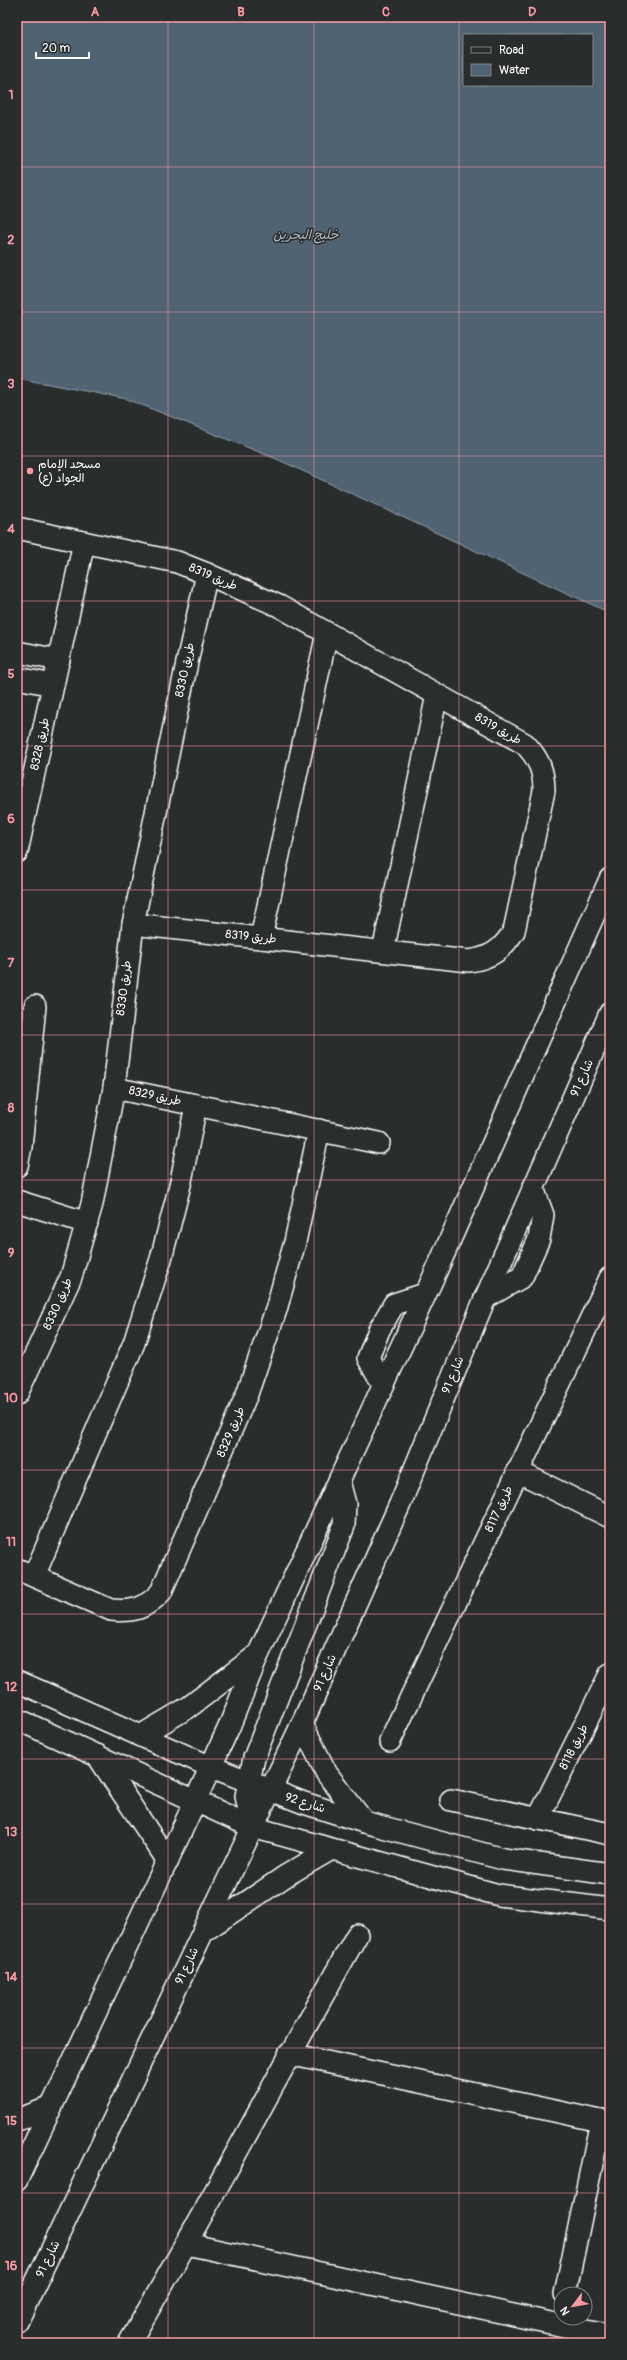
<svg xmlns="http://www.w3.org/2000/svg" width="627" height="2360" font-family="Pangolin,'Playpen Sans Arabic',sans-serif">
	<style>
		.water { fill: #506373; stroke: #96a1ab; fill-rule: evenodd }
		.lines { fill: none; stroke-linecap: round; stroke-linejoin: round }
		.minor-casing { stroke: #fff; stroke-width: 24 }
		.minor { stroke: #2a2d2e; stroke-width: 21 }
		.grid { fill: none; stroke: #ff9aa2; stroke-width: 1; stroke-opacity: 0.55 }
		.poi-dot { fill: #ff9aa2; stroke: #2a2d2e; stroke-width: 1.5 }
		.labels { text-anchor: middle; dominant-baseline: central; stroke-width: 3; stroke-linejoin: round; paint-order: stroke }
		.poi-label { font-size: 12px; fill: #fff; stroke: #2a2d2e; text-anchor: start }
		.street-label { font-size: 12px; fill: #fff; stroke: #2a2d2e }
		.water-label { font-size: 13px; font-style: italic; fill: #b0b9c0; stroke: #2a2d2e }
		.neatline { fill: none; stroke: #ff9aa2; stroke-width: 1.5 }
		.grid-label { font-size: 13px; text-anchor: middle; font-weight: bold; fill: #ff9aa2 }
	</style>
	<rect width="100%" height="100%" fill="#2a2d2e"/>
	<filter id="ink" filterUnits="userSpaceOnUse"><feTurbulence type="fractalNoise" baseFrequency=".025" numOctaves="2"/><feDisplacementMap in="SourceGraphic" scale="8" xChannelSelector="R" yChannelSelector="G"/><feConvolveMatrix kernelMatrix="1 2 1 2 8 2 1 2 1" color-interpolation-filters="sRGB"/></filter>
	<g filter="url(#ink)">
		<!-- water -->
		<path class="water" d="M17,17H610V613L279,460L127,399L17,378ZM464,35H592V85H464Z"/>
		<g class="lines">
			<defs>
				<g id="minor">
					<path d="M17,528L177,562L207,574L279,606L525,744C539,759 544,771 544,791L514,931C502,950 491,958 469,961L133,924"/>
					<polyline points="17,652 59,660"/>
					<polyline points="17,678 53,685"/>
					<polyline points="17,852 84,542"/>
					<polyline points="261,938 327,633"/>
					<polyline points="383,951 437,695"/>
					<polyline points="114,1088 379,1143"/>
					<polyline points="17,1166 21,1147 35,1006"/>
					<polyline points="17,1201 87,1223"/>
					<polyline points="485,1298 522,1277 539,1239 543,1215 533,1188"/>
					<polyline points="383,1384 368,1358 379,1330 394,1304 425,1294"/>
					<polyline points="17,1394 71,1277 92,1204 114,1088 133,924 189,653 207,574"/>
					<polyline points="517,1471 610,1517"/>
					<path d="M17,1569L111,1610C134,1612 145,1609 161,1592L247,1394L276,1310L295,1242L319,1130"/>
					<polyline points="34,1576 134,1343 161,1259 181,1181 196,1105"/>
					<polyline points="17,1681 209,1766 304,1803 364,1822 503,1859 610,1874"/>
					<polyline points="17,1719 252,1827 499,1895 610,1909"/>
					<polyline points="302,1724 327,1774 364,1822"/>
					<polyline points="140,1736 189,1707 257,1655"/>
					<polyline points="390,1741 610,1278"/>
					<polyline points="97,1755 168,1861"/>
					<polyline points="451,1800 610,1834"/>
					<polyline points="538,1819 610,1674"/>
					<polyline points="252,1827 246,1796 254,1758 344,1526 345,1504 339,1481"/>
					<polyline points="204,1931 287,1875 330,1850"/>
					<polyline points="289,2054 610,2123"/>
					<polyline points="17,2120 51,2107"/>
					<polyline points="17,2180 185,1823 229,1727 258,1655 434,1276 610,879"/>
					<polyline points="187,2244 610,2336"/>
					<polyline points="565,2294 601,2121"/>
					<polyline points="17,2322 302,1724 400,1504 481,1308 610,1013"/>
					<path d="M129,2343C208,2209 280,2070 357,1935"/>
				</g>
			</defs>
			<!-- minor casing -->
			<use href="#minor" class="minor-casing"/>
			<!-- minor -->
			<use href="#minor" class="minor"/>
		</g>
	</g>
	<!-- grid -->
	<path class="grid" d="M168,17V2343M314,17V2343M459,17V2343M17,167H610M17,312H610M17,456H610M17,601H610M17,746H610M17,890H610M17,1035H610M17,1180H610M17,1325H610M17,1470H610M17,1614H610M17,1759H610M17,1904H610M17,2048H610M17,2193H610"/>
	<!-- markers -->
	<circle class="poi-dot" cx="30" cy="471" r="4"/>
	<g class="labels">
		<!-- poi labels -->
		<g class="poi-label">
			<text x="38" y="464">مسجد الإمام<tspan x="38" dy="14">الجواد (ع)</tspan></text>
		</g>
		<!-- street labels -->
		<g class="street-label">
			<text transform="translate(213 577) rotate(23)">طريق 8319</text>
			<text transform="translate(185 670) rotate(-78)">طريق 8330</text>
			<text transform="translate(498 729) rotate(30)">طريق 8319</text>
			<text transform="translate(40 744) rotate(-78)">طريق 8328</text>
			<text transform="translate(251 937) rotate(6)">طريق 8319</text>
			<text transform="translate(124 988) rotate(-83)">طريق 8330</text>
			<text transform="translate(582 1078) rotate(-66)">شارع 91</text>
			<text transform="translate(155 1096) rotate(12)">طريق 8329</text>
			<text transform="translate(58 1304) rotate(-66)">طريق 8330</text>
			<text transform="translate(453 1375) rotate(-68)">شارع 91</text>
			<text transform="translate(231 1432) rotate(-67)">طريق 8329</text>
			<text transform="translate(499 1509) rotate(-65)">طريق 8117</text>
			<text transform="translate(325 1673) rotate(-66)">شارع 91</text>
			<text transform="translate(574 1747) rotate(-63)">طريق 8118</text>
			<text transform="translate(305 1803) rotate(18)">شارع 92</text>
			<text transform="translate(187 1966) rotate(-65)">شارع 91</text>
			<text transform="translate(48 2259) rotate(-64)">شارع 91</text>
		</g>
		<!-- water labels -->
		<g class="water-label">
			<text x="306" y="235">خليج البحرين</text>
		</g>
	</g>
	<!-- margin -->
	<rect width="627" height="2360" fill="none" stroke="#2a2d2e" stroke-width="44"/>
	<!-- legend -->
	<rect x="463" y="34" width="130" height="52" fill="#2a2d2e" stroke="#7f8182"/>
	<rect x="471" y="47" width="20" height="6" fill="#2a2d2e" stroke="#7f8182"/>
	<text x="499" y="54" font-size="12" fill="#ffffff">Road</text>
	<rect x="471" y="64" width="20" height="12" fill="#506373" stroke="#7f8182"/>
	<text x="499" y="74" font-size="12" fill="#ffffff">Water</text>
	<!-- north arrow -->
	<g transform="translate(573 2306) rotate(238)"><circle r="19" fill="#2a2d2e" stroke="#7f8182"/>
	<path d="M0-3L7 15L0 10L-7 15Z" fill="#ff9aa2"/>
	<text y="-6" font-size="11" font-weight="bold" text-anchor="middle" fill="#ffffff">N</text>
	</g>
	<!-- scale -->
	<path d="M36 52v6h53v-6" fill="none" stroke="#ffffff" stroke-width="2"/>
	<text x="42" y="52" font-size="12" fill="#ffffff" stroke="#2a2d2e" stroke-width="3" paint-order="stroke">20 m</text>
	<rect x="22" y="22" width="583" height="2316" class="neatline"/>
	<g class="grid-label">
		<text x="95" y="16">A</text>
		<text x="241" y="16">B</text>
		<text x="386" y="16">C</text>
		<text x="532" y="16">D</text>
		<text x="11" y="99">1</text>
		<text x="11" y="244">2</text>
		<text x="11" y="388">3</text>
		<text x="11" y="533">4</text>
		<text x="11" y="678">5</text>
		<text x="11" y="823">6</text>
		<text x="11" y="967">7</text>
		<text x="11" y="1112">8</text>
		<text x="11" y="1257">9</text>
		<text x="11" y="1402">10</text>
		<text x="11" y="1546">11</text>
		<text x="11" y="1691">12</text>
		<text x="11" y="1836">13</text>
		<text x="11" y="1981">14</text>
		<text x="11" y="2125">15</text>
		<text x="11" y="2270">16</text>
	</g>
</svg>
